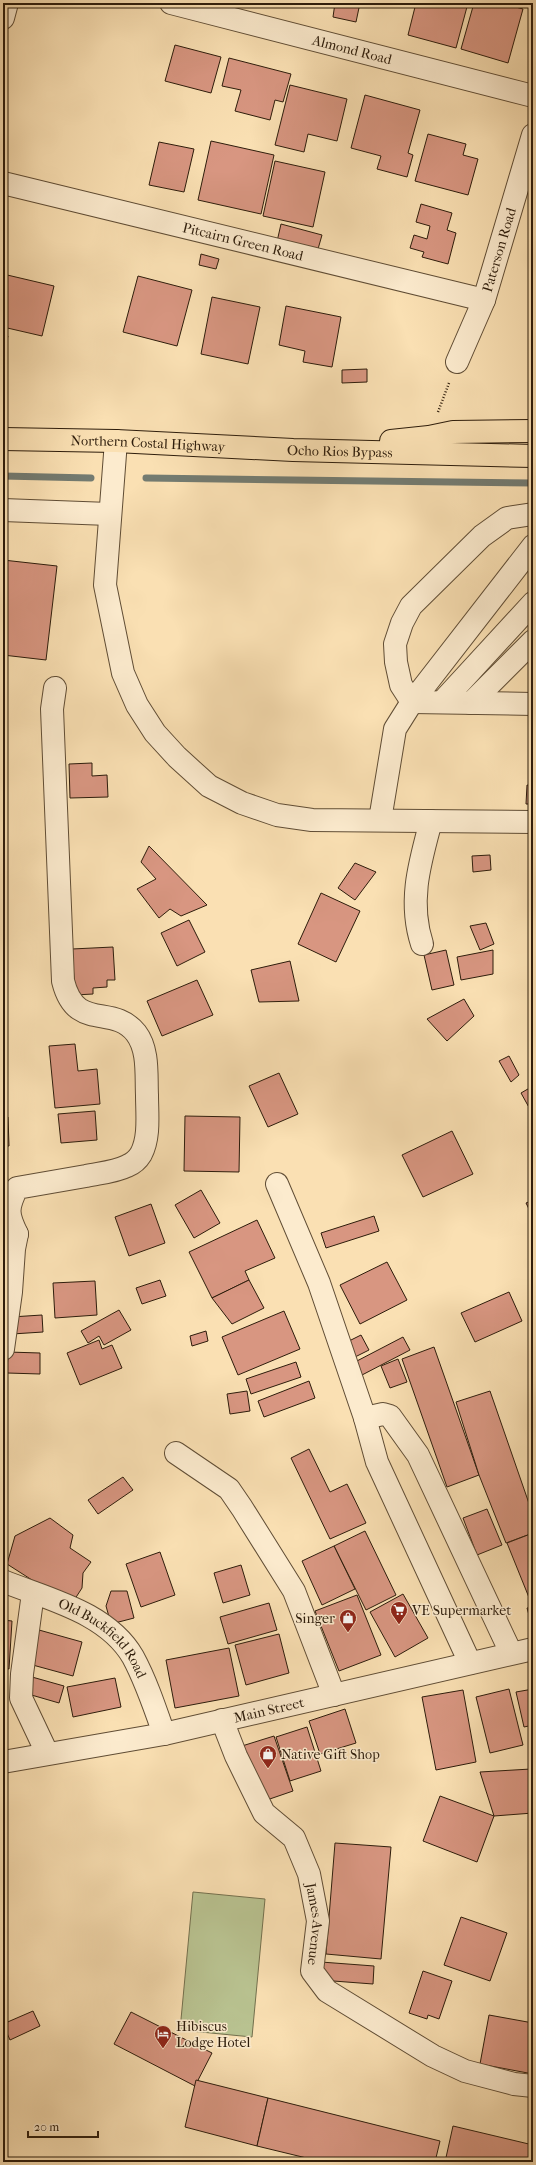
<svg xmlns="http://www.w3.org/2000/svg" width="536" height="2165" font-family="'IM FELL French Canon',serif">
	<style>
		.green { fill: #b9c391; stroke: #73704e }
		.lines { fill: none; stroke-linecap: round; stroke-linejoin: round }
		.stream { stroke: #737b71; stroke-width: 7 }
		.building { fill: #d89681; stroke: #2d1c0b }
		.minor-casing { stroke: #604d35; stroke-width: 24 }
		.major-casing { stroke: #2d1c0b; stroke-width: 24 }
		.path { stroke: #2d1c0b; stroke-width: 2.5; stroke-dasharray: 1 2; stroke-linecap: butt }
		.minor { stroke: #fcebce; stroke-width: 22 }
		.major { stroke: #fae0b3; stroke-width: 22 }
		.labels { text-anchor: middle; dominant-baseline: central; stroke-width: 3; stroke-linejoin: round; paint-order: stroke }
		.street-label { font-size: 14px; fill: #2d1c0b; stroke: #fcebce }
		.poi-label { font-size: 14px; fill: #2d1c0b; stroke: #fcebce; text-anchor: start }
	</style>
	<rect width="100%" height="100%" fill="#fae0b3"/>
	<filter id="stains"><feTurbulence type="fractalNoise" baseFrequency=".005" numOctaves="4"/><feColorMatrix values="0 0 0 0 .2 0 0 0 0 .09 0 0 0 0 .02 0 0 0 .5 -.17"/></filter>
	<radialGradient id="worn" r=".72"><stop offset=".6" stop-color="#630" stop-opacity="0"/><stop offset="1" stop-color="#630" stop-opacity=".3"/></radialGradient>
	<!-- green -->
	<polygon class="green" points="193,1892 265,1899 252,2037 180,2030"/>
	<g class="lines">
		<!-- stream -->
		<g class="stream">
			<polyline points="3,476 91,478"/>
			<polyline points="146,478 533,483"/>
		</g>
	</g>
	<!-- building -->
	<g class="building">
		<polygon points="335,3 360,3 356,22 333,17"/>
		<polygon points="416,3 468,3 456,48 408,35"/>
		<polygon points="474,3 501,3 523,9 508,63 461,49"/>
		<polygon points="175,45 221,57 211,93 165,81"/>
		<polygon points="229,58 291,74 283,102 275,100 270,120 235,111 241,90 222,86"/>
		<polygon points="290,85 347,99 337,141 308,134 304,152 275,145"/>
		<polygon points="365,95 420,110 408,153 413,155 407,177 377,169 381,156 351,148"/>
		<polygon points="428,134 466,144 463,155 478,159 468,195 415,181"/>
		<polygon points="211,141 274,155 261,214 198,200"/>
		<polygon points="159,142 194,149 184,192 149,185"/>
		<polygon points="275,161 325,172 313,227 263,216"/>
		<polygon points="421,204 452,213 447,230 456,233 448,264 422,257 424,252 410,248 414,235 427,239 430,226 416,222"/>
		<polygon points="281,224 322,235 316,256 276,246"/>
		<polygon points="201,254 219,259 216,269 199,265"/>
		<polygon points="3,274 54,286 42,336 3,327"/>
		<polygon points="138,276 192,290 177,346 123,332"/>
		<polygon points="212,297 260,307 248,364 201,354"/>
		<polygon points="286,306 341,317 332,367 303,362 305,351 279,345"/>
		<polygon points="3,335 8,336 3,355"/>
		<polygon points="367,369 367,382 342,383 342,370"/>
		<polygon points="3,560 57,566 46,660 3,655"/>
		<polygon points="92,763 92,776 107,775 108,797 70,798 69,764"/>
		<polygon points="527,785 533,786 533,804 526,804"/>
		<polygon points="149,846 207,905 181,916 170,909 159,918 137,889 156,879 141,862"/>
		<polygon points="490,855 491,870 473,872 472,856"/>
		<polygon points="355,863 376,872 355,900 338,888"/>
		<polygon points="321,893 360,911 336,962 298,944"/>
		<polygon points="189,920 205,952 177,966 161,933"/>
		<polygon points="486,923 494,944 480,950 470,926"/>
		<polygon points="113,947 115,980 107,980 107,987 93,988 93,994 75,995 72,949"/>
		<polygon points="446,950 454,985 432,990 424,955"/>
		<polygon points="493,950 493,974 461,980 457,957"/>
		<polygon points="290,961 299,1001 259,1002 251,970"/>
		<polygon points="197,980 213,1015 162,1036 147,1001"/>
		<polygon points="464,999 474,1016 447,1041 427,1019"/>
		<polygon points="75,1044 78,1071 97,1069 100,1104 55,1108 49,1046"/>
		<polygon points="509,1056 519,1075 511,1082 499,1061"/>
		<polygon points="279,1073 298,1114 268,1127 249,1086"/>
		<polygon points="533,1086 533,1110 531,1111 521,1093"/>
		<polygon points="95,1111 97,1140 61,1143 58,1114"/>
		<polygon points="185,1116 240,1117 239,1172 184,1171"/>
		<polygon points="3,1117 8,1117 9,1146 3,1146"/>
		<polygon points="452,1131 473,1174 423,1197 402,1155"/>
		<polygon points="201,1190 220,1223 194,1238 175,1205"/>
		<polygon points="533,1200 533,1217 526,1203"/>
		<polygon points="151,1204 165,1243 129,1256 115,1217"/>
		<polygon points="374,1216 379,1231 326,1248 321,1233"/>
		<polygon points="257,1220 275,1258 245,1271 249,1280 212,1298 189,1252"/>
		<polygon points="387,1262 407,1300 360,1324 340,1285"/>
		<polygon points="160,1280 166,1296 142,1304 136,1288"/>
		<polygon points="249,1280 264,1308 232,1324 212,1298"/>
		<polygon points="95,1281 97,1315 55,1318 53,1283"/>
		<polygon points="509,1292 522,1321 475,1342 461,1313"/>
		<polygon points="119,1310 131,1330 104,1345 99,1336 88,1343 81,1331"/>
		<polygon points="284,1311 300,1349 238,1375 222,1337"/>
		<polygon points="42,1315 43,1332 12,1334 11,1317"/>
		<polygon points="206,1331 208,1341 192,1346 190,1336"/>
		<polygon points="361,1335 369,1350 353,1358 345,1343"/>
		<polygon points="403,1337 410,1350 362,1375 355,1362"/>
		<polygon points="99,1340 102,1349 112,1345 122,1368 80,1385 67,1353"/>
		<polygon points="434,1347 479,1475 447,1487 402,1359"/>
		<polygon points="8,1352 40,1353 40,1374 7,1373"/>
		<polygon points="398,1359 407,1382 390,1388 381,1366"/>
		<polygon points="296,1362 301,1377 251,1394 246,1379"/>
		<polygon points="309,1381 315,1398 264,1417 258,1401"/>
		<polygon points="247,1391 250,1411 230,1414 227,1394"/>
		<polygon points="490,1391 533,1515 533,1533 506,1543 479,1475 456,1402"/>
		<polygon points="309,1449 330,1492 347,1484 366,1523 330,1539 291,1458"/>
		<polygon points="123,1477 133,1490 98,1514 88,1500"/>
		<polygon points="487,1509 502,1545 477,1555 463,1518"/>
		<polygon points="50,1518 73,1535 70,1548 91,1562 83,1573 82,1588 71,1605 7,1564 15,1536"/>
		<polygon points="365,1531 396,1595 366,1610 334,1546"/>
		<polygon points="533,1533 533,1598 530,1600 507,1543"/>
		<polygon points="334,1546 355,1589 322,1605 302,1561"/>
		<polygon points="160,1552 175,1595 141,1607 126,1564"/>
		<polygon points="241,1565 250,1595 223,1603 214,1573"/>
		<polygon points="111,1591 127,1591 134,1618 111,1624 106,1606"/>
		<polygon points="403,1594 428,1638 395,1657 370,1612"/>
		<polygon points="357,1595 381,1655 339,1671 315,1611"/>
		<polygon points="269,1603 277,1630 228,1644 220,1617"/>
		<polygon points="533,1607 533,1626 532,1626 527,1608"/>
		<polygon points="3,1620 12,1621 9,1669 3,1668"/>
		<polygon points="39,1630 82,1642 73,1676 29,1664"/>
		<polygon points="279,1634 289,1673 246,1685 235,1645"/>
		<polygon points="229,1648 239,1696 175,1708 166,1660"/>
		<polygon points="32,1677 64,1686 59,1703 28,1694"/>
		<polygon points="115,1678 121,1707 73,1717 67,1687"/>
		<polygon points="509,1689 523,1745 490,1753 476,1697"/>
		<polygon points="533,1689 533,1725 524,1727 516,1692"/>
		<polygon points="463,1690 476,1762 436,1770 422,1697"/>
		<polygon points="345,1709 356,1743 320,1754 309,1721"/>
		<polygon points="307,1727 321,1771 290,1781 276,1737"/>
		<polygon points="274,1736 293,1791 261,1802 242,1746"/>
		<polygon points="531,1769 533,1813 494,1816 480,1772"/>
		<polygon points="440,1796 494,1816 477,1862 423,1841"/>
		<polygon points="335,1843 391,1847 381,1959 326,1954"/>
		<polygon points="461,1917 507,1933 490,1981 444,1965"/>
		<polygon points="321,1962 374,1966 373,1984 320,1980"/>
		<polygon points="423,1971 452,1981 439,2019 428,2015 427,2019 409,2013"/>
		<polygon points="33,2011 40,2026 10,2040 3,2024"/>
		<polygon points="131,2012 212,2053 195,2086 114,2044"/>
		<polygon points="489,2015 533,2023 533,2074 480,2064"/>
		<polygon points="196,2080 268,2098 257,2146 185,2127"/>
		<polygon points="268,2098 440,2141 435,2162 323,2162 257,2146"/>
		<polygon points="453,2126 533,2145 533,2162 445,2162"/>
	</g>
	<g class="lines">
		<defs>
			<g id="minor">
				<path id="s1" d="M171,3L533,96"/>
				<polyline points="3,18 7,3"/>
				<path id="s2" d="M3,183L484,300"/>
				<path id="s3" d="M457,362L484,300L533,135"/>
				<polyline points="116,441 105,585 123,673 137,705 155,733 177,757 209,786 242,803 277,815 312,820 533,822"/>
				<polyline points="3,510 109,514"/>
				<polyline points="533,514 507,518 482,536 411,606 402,623 395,644 396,662 401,685 412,702 533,704"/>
				<polyline points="442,702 533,603"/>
				<polyline points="471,703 533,641"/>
				<polyline points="380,820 395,729 412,702 533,546"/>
				<path d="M422,944C408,901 420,862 431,821"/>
				<polyline points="277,1184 319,1283 365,1418 377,1462 470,1663"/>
				<path d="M17,1234C7,1214 7,1208 17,1188C40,1184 63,1180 86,1176C100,1173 115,1172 127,1166C132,1164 138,1159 141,1154C150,1137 147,1114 147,1095C146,1075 149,1050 136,1033C112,1003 76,1033 63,981L52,709L55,688"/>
				<polyline points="3,1349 11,1292 14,1249 17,1234"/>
				<polyline points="365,1418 383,1414 390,1416 418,1455 511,1653"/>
				<polyline points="176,1453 229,1489 242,1508 294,1591 334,1695"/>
				<path id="s4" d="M3,1581C47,1599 107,1612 133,1657C146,1681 155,1708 164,1734"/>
				<polyline points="33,1593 22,1674 21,1698 47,1753"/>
				<path id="s5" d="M222,1720L236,1756L264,1813L294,1838L309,1874L318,1921L312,1971L327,1991L433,2056L465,2071L514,2084L533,2086"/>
				<path id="s6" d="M3,1762L164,1734L533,1649"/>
			</g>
			<g id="major">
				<path id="s7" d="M3,439L116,441L293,450L533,456"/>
				<polyline points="391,441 429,437 453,432 533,431"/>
			</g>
		</defs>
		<!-- minor casing -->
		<use href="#minor" class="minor-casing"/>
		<!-- major casing -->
		<use href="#major" class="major-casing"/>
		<!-- path -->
		<polyline class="path" points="438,412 449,383"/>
		<!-- minor -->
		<use href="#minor" class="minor"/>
		<!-- major -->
		<use href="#major" class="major"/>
	</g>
	<!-- icons -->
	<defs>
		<symbol id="supermarket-pin" viewBox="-11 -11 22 30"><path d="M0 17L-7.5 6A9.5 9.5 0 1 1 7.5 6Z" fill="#8f2418" stroke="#fcebce"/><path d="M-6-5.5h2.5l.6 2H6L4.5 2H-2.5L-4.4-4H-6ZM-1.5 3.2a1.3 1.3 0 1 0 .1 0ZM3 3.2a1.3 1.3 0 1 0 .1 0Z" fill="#fff"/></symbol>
		<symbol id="shop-pin" viewBox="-11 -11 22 30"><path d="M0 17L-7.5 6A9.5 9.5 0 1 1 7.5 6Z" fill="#8f2418" stroke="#fcebce"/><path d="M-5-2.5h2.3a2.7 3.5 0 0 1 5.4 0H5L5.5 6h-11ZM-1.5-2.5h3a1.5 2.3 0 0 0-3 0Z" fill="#fff"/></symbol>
		<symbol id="hotel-pin" viewBox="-11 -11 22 30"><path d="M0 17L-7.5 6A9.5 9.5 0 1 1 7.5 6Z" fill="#8f2418" stroke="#fcebce"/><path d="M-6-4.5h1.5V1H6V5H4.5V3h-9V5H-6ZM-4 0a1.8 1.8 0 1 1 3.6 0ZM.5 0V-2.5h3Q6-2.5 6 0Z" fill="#fff"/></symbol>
	</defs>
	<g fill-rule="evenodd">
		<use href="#supermarket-pin" x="389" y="1600" width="20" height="27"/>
		<use href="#shop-pin" x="338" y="1608" width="20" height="27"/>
		<use href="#shop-pin" x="258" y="1744" width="20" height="27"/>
		<use href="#hotel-pin" x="153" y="2024" width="20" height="27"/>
	</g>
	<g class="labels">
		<!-- street labels -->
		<g class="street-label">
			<text stroke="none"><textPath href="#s1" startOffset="187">Almond Road</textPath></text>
			<text stroke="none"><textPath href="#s2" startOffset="247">Pitcairn Green Road</textPath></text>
			<text stroke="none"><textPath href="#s3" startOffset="120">Paterson Road</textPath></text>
			<text stroke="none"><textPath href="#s7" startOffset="145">Northern Costal Highway</textPath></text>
			<text stroke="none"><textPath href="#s7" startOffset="337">Ocho Rios Bypass</textPath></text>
			<text stroke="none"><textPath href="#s4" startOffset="118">Old Buckfield Road</textPath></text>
			<text stroke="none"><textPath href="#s6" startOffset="271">Main Street</textPath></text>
			<text stroke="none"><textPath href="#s5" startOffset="231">James Avenue</textPath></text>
		</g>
		<!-- poi labels -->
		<g class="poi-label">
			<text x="412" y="1610">VE Supermarket</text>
			<text x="335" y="1618" text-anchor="end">Singer</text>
			<text x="281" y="1754">Native Gift Shop</text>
			<text x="176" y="2026">Hibiscus<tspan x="176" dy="16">Lodge Hotel</tspan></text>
		</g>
	</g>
	<!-- margin -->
	<rect width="536" height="2165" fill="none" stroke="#fae0b3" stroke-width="16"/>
	<rect x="4" y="4" width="528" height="2157" fill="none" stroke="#2d1c0b" stroke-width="2"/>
	<rect x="8" y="8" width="520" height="2149" fill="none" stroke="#2d1c0b"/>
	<!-- scale -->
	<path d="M28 2131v6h70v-6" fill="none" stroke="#2d1c0b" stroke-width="2"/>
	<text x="34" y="2131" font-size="12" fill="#2d1c0b" stroke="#fcebce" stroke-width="3" paint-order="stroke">20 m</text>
	<rect width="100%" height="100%" filter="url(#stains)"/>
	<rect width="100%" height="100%" fill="url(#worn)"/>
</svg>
